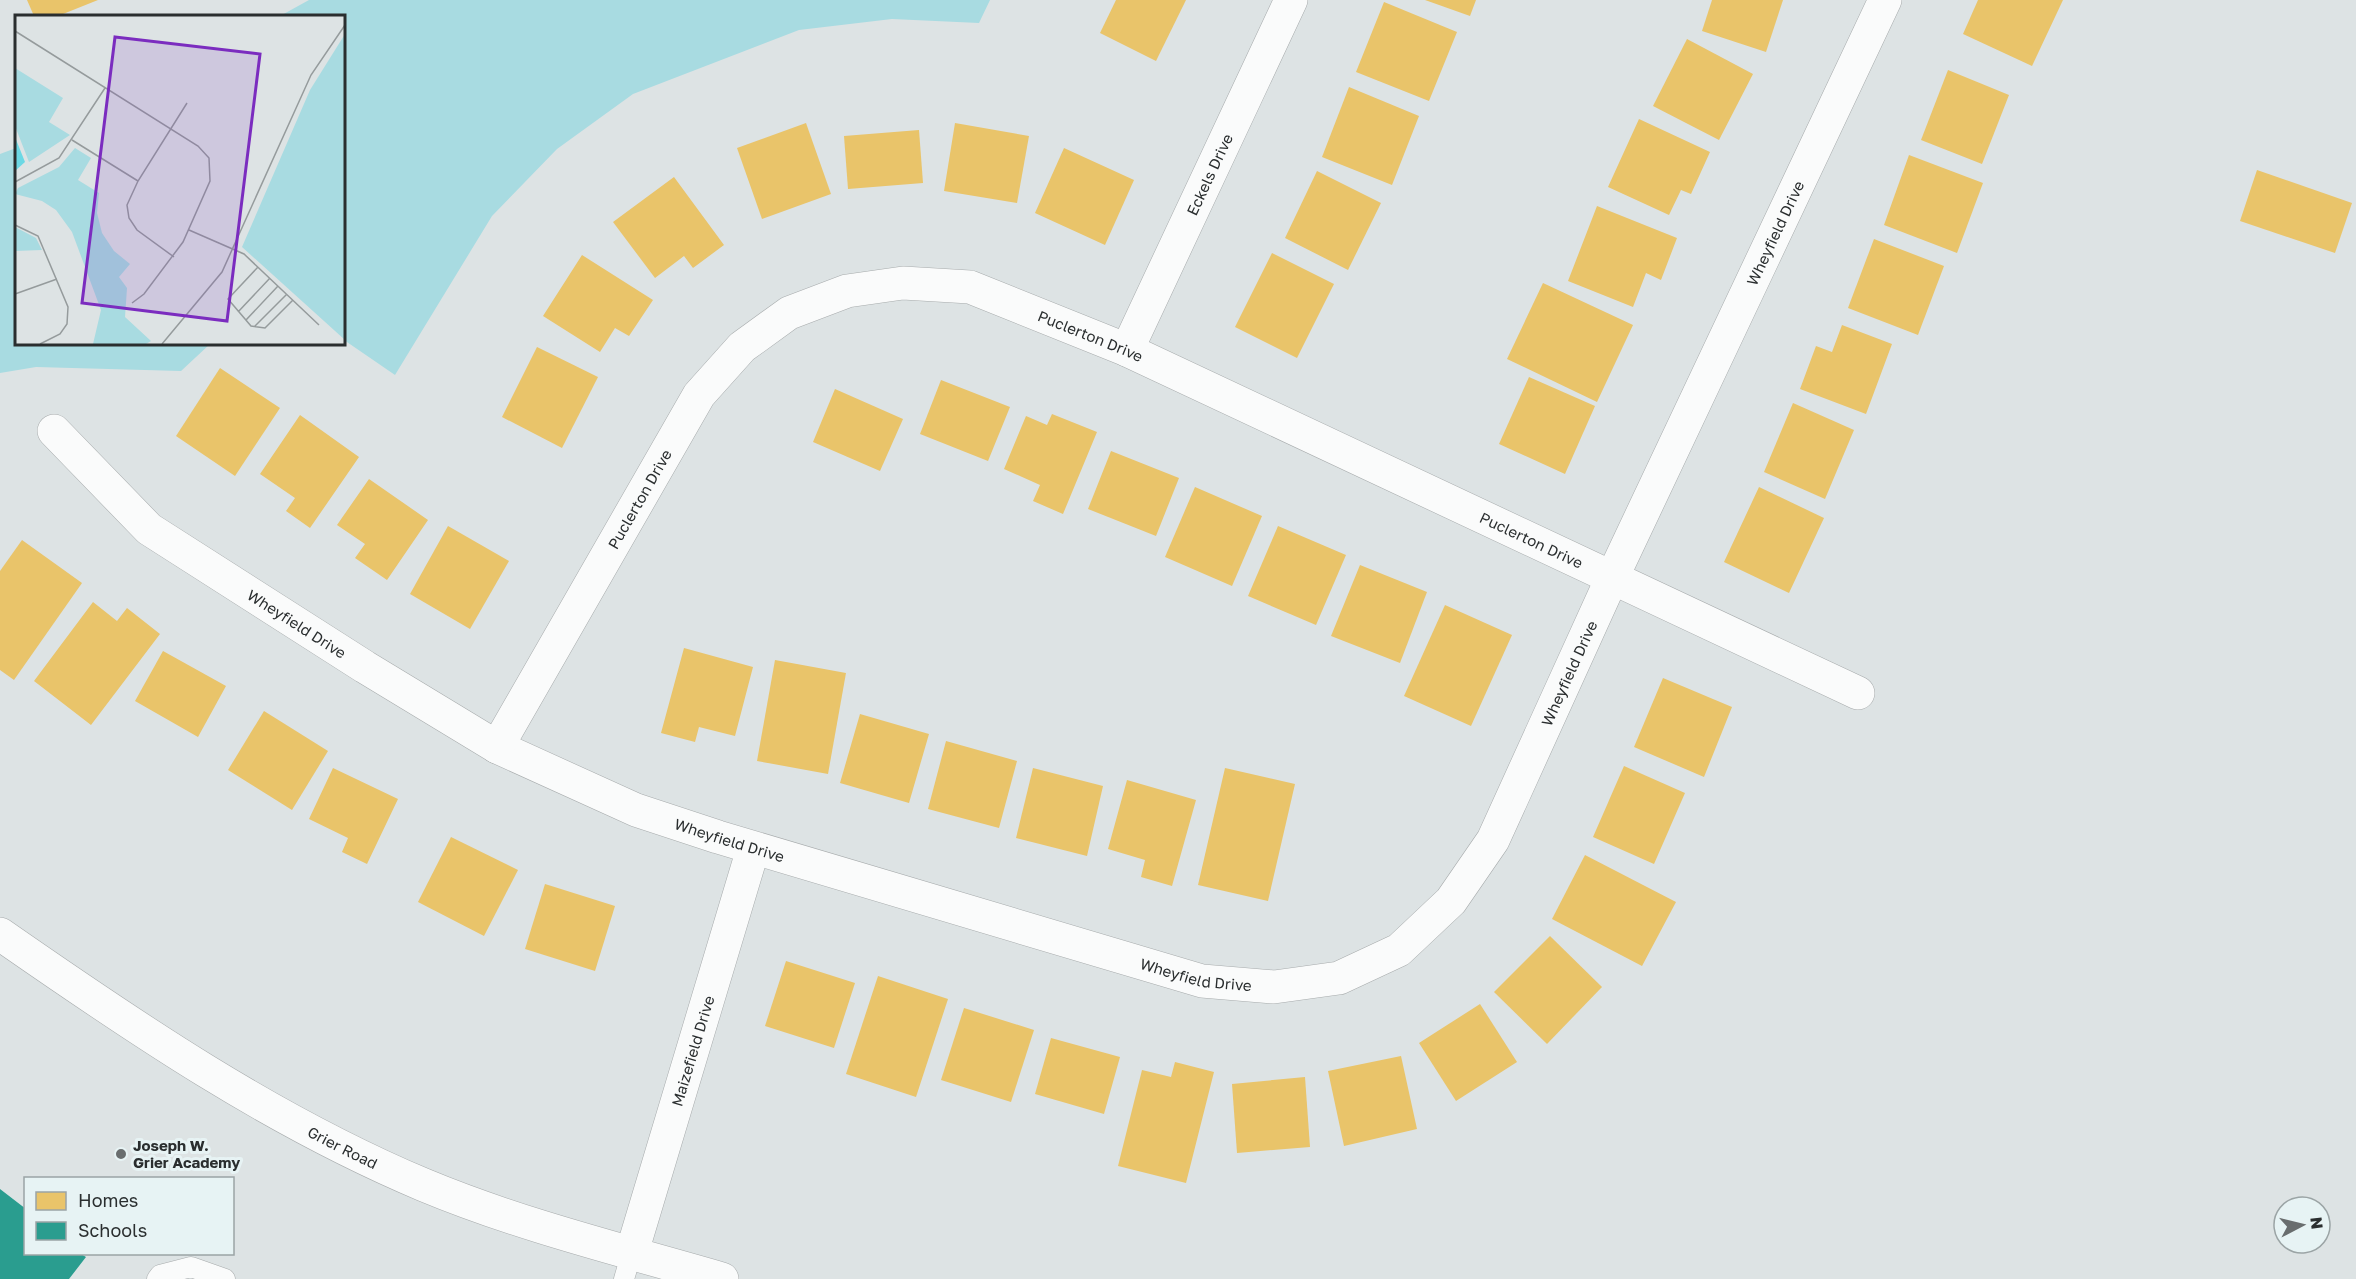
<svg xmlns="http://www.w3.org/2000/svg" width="2356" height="1279" font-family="'Golos Text',sans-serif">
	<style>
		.green { fill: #a8dbe1 }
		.homes { fill: #e9c46a }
		.schools { fill: #2a9d8f }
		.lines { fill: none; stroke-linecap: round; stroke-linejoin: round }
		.service-casing { stroke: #a7abac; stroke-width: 21 }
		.minor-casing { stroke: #a7abac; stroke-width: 34 }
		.tertiary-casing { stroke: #a7abac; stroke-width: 34 }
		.service { stroke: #fafbfb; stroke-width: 20 }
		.minor { stroke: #fafbfb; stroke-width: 33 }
		.tertiary { stroke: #fafbfb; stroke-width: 33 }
		.poi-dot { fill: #696d6e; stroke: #e7f3f4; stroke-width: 2 }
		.labels { text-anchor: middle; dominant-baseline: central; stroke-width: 6; stroke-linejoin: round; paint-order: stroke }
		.street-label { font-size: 15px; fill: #2a2e2f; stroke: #e7f3f4 }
		.poi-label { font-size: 15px; font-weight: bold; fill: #2a2e2f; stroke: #e7f3f4; text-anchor: start }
		.inset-road { fill: none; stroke: #959b9c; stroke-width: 1.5 }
		.view { fill: #7b2cbf; fill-opacity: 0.15; stroke: #7b2cbf; stroke-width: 3 }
		.inset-edge { fill: none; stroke: #2a2e2f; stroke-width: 3 }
	</style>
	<rect width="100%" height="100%" fill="#dde3e4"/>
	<!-- green -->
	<g class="green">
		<polygon points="309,0 990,0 979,23 892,19 799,30 633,94 557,149 492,216 395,375 344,340 344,16 280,16"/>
		<polygon points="16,148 16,344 210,344 181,371 36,367 0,373 0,154"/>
	</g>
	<!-- homes -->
	<g class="homes">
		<polygon points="27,0 98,0 58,16 34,16"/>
		<polygon points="1116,0 1186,0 1156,61 1100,33"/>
		<polygon points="1425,0 1476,0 1470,16"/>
		<polygon points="1712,0 1783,0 1766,52 1702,31"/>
		<polygon points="1978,0 2063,0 2032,66 1963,34"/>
		<polygon points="1384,2 1457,32 1429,101 1356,72"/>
		<polygon points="1687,39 1753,74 1719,140 1653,106"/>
		<polygon points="1948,70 2009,95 1982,164 1921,140"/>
		<polygon points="1349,87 1419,116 1392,185 1322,157"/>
		<polygon points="1639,119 1710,152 1691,194 1681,190 1669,215 1608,187"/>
		<polygon points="806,123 831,194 762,219 737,148"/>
		<polygon points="955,123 1029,136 1017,203 944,191"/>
		<polygon points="919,130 923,183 848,189 844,136"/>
		<polygon points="1064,148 1134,180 1105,245 1035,213"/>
		<polygon points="1909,155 1983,183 1957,253 1884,225"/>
		<polygon points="2257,170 2352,203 2335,253 2240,221"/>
		<polygon points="1317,171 1381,203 1348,270 1285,238"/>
		<polygon points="674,177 724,245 693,268 684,256 655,278 613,222"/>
		<polygon points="1597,206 1677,238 1661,280 1646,273 1633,307 1568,281"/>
		<polygon points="1874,239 1944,266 1918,335 1848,308"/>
		<polygon points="1272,253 1334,284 1297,358 1235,327"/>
		<polygon points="582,255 653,300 629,336 615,328 600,352 543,316"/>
		<polygon points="1543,283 1633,325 1597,402 1507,359"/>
		<polygon points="1842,325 1892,344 1866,414 1800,389 1816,346 1832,352"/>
		<polygon points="537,347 598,377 562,448 502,417"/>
		<polygon points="220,368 280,408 235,476 176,436"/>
		<polygon points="1529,377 1595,406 1565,474 1499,444"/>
		<polygon points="941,380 1010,407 988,461 920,434"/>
		<polygon points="835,389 903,419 880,471 813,442"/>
		<polygon points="1793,403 1854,430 1825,499 1764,472"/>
		<polygon points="1052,414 1097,432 1063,514 1033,501 1040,485 1004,469 1026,416 1047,425"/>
		<polygon points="300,415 359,457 310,528 286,511 295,498 260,474"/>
		<polygon points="1111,451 1179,478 1156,536 1088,509"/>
		<polygon points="369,479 428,520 387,580 355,558 365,544 337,525"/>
		<polygon points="1195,487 1262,516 1232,586 1165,557"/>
		<polygon points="1759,487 1824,518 1789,593 1724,562"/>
		<polygon points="448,526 509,561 470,629 410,594"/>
		<polygon points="1278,526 1346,555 1316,625 1248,596"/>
		<polygon points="22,540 82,583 14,680 0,670 0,571"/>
		<polygon points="1360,565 1427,592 1400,663 1331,636"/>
		<polygon points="93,602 117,621 127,608 160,634 91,725 34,681"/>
		<polygon points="1445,605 1512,635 1471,726 1404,696"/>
		<polygon points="684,648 753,667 735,736 699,727 695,742 661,733"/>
		<polygon points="163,651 226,686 198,737 135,701"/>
		<polygon points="775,660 846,673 828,774 757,761"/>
		<polygon points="1663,678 1732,707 1704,777 1634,747"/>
		<polygon points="264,711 328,751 292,810 228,770"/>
		<polygon points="860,714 929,734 909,803 840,783"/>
		<polygon points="946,741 1017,761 999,828 928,809"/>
		<polygon points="1624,766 1685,793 1654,864 1593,837"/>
		<polygon points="333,768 398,799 367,864 342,852 348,838 309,819"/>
		<polygon points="1033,768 1103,786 1087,856 1016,838"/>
		<polygon points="1225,768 1295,784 1268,901 1198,885"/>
		<polygon points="1127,780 1196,800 1172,886 1141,877 1145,860 1108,849"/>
		<polygon points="451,837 518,870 484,936 418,902"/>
		<polygon points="1585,855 1676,902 1642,966 1552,919"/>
		<polygon points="545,884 615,906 595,971 525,949"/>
		<polygon points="1550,936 1602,987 1547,1044 1494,992"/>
		<polygon points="786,961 855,983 834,1048 765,1026"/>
		<polygon points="878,976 948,999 916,1097 846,1074"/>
		<polygon points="1480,1004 1517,1062 1456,1101 1419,1043"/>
		<polygon points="964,1008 1034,1030 1011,1102 941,1080"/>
		<polygon points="1051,1038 1120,1057 1104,1114 1035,1094"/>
		<polygon points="1401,1056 1417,1129 1344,1146 1328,1071"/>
		<polygon points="1175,1062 1214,1072 1186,1183 1118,1166 1142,1070 1171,1077"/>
		<polygon points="1305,1077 1310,1147 1237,1153 1232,1084"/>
	</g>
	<!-- schools -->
	<polygon class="schools" points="0,1189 26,1209 26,1254 81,1254 86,1257 69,1279 0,1279"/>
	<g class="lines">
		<defs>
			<g id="service">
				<polyline points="157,1279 160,1275 191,1267 225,1279"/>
				<polyline points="624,1279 632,1252"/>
			</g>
			<g id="minor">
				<path id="s1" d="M1127,350L1291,0"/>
				<path id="s2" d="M54,431L149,529L365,667L497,747L636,810L718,837L1202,981L1274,987L1339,978L1399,950L1451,901L1493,840L1612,578L1885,0"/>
				<path id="s3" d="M497,747L699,395L742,347L789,313L847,291L903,283L970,287L1127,350L1858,693"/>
				<path id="s4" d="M632,1252L753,849"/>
			</g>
			<g id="tertiary">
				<path id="s5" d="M0,934C135,1028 272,1121 424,1185C520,1225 622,1250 722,1279"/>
			</g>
		</defs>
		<!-- service casing -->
		<use href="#service" class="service-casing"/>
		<!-- minor casing -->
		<use href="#minor" class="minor-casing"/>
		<!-- tertiary casing -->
		<use href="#tertiary" class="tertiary-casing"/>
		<!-- service -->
		<use href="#service" class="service"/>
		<!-- minor -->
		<use href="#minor" class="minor"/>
		<!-- tertiary -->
		<use href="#tertiary" class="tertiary"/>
	</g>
	<!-- markers -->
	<circle class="poi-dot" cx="121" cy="1154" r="6"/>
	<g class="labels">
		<!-- street labels -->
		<g class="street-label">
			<text stroke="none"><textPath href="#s1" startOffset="194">Eckels Drive</textPath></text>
			<text stroke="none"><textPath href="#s2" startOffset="2310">Wheyfield Drive</textPath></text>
			<text stroke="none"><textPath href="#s3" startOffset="844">Puclerton Drive</textPath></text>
			<text stroke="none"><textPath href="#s3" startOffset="286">Puclerton Drive</textPath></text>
			<text stroke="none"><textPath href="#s3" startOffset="1330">Puclerton Drive</textPath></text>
			<text stroke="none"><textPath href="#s2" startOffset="312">Wheyfield Drive</textPath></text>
			<text stroke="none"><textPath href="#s2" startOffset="1824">Wheyfield Drive</textPath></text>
			<text stroke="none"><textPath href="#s2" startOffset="798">Wheyfield Drive</textPath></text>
			<text stroke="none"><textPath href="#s2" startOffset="1284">Wheyfield Drive</textPath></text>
			<text stroke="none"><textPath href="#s4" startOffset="210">Maizefield Drive</textPath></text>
			<text stroke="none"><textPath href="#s5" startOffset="404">Grier Road</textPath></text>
		</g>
		<!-- poi labels -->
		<g class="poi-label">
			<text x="133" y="1145">Joseph W.<tspan x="133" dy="17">Grier Academy</tspan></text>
		</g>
	</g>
	<!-- overview -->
	<g transform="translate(15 15)">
		<rect width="330" height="330" fill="#dde3e4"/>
		<path d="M330,19V325L227,232L295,75ZM0,53L48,83L34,107L55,120L14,147L0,111ZM60,133L76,143L63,165L84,178L82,198L87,218L99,236L115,249L104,262L112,273L110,302L136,326L131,329H78L86,295L57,217L41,195L27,186L0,179L3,173L44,152ZM0,212L21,223L27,235L0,236Z" fill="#a8dbe1"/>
		<path d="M0,122L10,147L0,156Z" fill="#6cd8e4"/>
		<path class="inset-road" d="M0,16L183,131L194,143L195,166L168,227L129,279L117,288M57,125L123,166M0,167L44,143L90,73M0,210L23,221L53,292L52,309L45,319L25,329M174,215L229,239L304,310M159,242L122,215L114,203L112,190L123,166L172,88M243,252L213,284L236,311L250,313L278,285M0,279L42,264M223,297L255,263M231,305L263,271M239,312L272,279M147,329L207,257L296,60L330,10"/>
		<path class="view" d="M100,22L245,39L212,306L67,288Z"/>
		<rect width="330" height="330" class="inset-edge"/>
	</g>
	<!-- legend -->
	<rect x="24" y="1177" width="210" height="78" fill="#e7f3f4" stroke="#9ba4a5" stroke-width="1.5"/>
	<rect x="36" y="1192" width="30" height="18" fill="#e9c46a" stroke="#9ba4a5" stroke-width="1.5"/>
	<text x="78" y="1207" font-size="18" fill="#2a2e2f">Homes</text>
	<rect x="36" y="1222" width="30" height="18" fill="#2a9d8f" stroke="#9ba4a5" stroke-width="1.5"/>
	<text x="78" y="1237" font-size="18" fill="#2a2e2f">Schools</text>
	<!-- north arrow -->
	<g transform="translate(2302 1225) rotate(83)"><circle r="28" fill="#e7f3f4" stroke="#9ba4a5" stroke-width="1.5"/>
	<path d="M0-4.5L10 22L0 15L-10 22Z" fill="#696d6e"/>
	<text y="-9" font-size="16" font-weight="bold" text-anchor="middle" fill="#2a2e2f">N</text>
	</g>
</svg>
